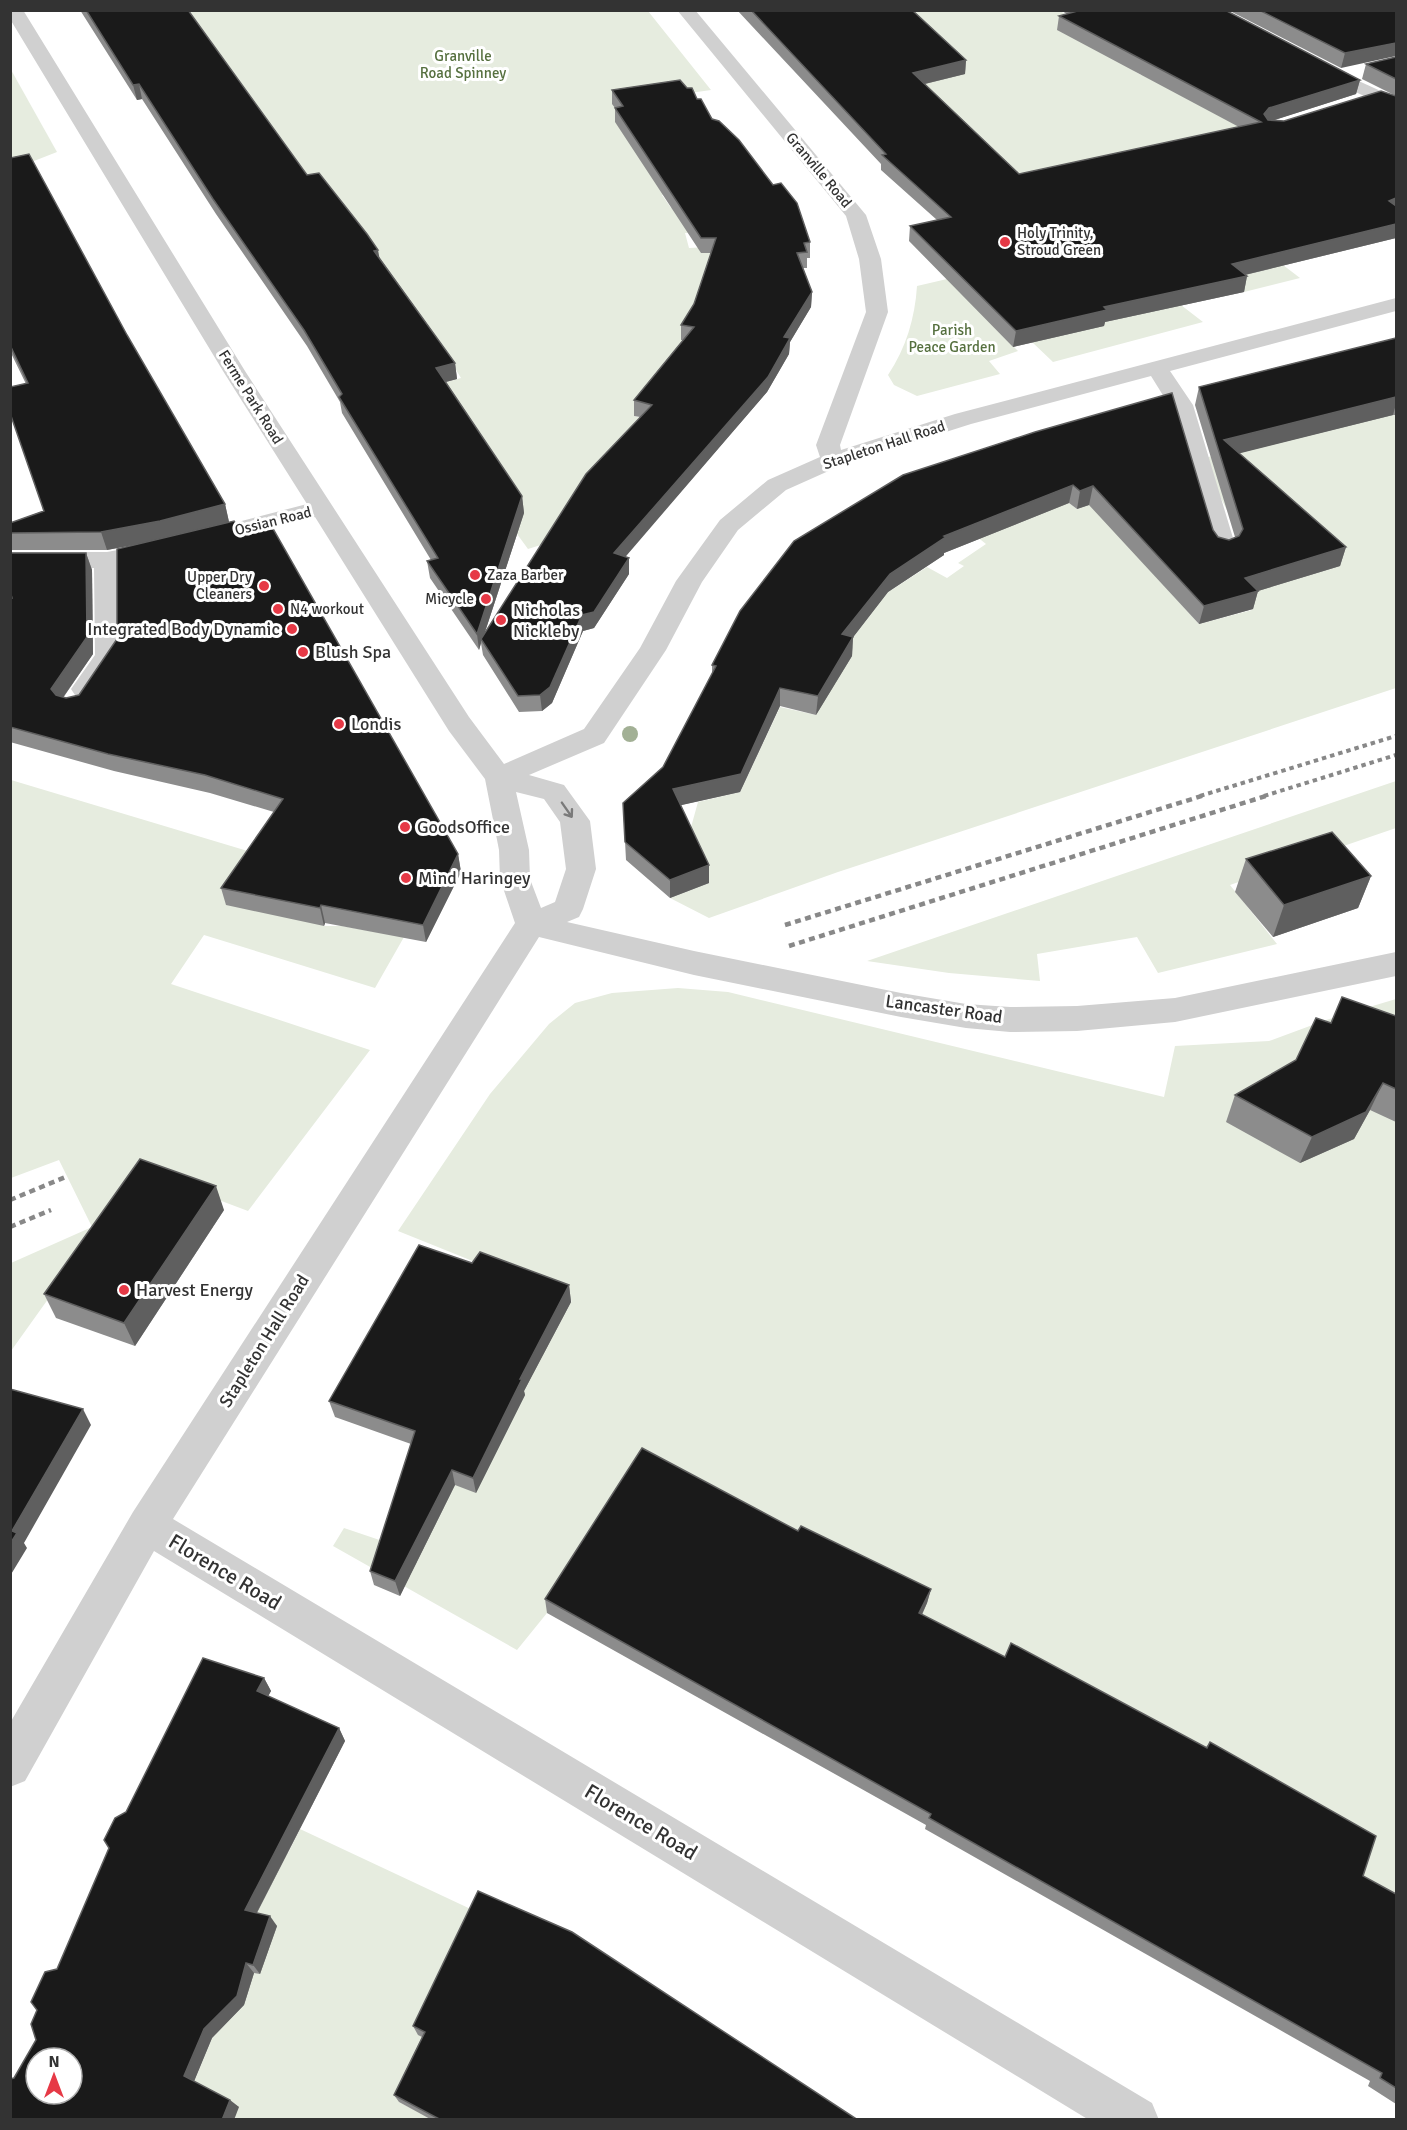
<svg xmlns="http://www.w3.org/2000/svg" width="1407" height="2130" font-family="Signika,sans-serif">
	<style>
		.green { fill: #e6ecdf }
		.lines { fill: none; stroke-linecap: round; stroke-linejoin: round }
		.minor { fill: #d0d0d0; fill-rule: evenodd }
		.rail-far1 { stroke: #888; stroke-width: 4; stroke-dasharray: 4.5 4; stroke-linecap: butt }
		.rail { stroke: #888; stroke-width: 4.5; stroke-dasharray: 6 4.5; stroke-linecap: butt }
		.tree { fill: #a2b095 }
		.wall { fill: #8c8c8c }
		.shaded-wall { fill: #5f5f5f }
		.building { fill: #1a1a1a; stroke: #5f5f5f; stroke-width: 1.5; fill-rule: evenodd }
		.oneway { stroke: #7a7a7a }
		.poi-dot { fill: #e63946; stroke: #fff; stroke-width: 2 }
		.labels { text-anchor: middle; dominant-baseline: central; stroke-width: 6; stroke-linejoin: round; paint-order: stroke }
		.far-park-label { font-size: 15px; fill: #56703f; stroke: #fff }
		.far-street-label { font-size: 15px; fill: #333; stroke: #fff }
		.far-poi-label { font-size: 15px; fill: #333; stroke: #fff; text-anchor: start }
		.poi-label { font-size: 18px; fill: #333; stroke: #fff; text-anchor: start }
		.street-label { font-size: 18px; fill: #333; stroke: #fff }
		.near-street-label { font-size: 21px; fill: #333; stroke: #fff }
	</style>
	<rect width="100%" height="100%" fill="#fff"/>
	<!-- green -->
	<g class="green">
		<polygon points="158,10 648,11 711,90 613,104 621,116 693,190 662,195 671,208 696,204 722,231 685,233 689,248 730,246 698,343 634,416 668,424 550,542 528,549 509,523 439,384 461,378 453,365 276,198"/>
		<path d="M872,10L1060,11C1091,28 1111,59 1141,75L1156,70L1269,120L1017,206L846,13Z"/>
		<polygon points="10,68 57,152 11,170 10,170"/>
		<polygon points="1239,231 1300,278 1244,292"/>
		<path d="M1110,241L1155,285L1203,322L1053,362L1032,342L995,328L1018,351L989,361L1000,374L917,396L894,385L888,375C906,348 915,318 917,286Z"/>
		<polygon points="1396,409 1396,688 838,872 709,918 670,898 709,883 688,838 698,802 740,792 780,707 816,715 841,653 877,606 863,602 893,589 927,567 947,578 964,566 958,563 986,544 966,528 1069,503 1077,509 1090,504 1199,624 1252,610 1237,530 1206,469 1204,458 1335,429"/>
		<polygon points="11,780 261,855 324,926 342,926 404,937 375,988 204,935 171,984 370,1050 248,1211 203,1194 96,1232 11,1351 11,1263 92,1227 59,1160 11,1178"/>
		<polygon points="1396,781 1396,828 1230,885 1277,944 1158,973 1137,937 1037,954 1040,981 949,973 867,961"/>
		<polygon points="678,988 728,992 1164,1097 1175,1046 1269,1041 1326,1020 1396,999 1396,1048 1372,1108 1396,1119 1396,1911 990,1692 547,1613 517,1650 333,1546 344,1528 421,1554 462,1373 572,1301 398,1231 490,1094 549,1024 575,1003 612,993"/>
		<polygon points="300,1829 477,1912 418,2034 429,2041 399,2102 432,2119 234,2119 193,2084 212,2038 244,2005 216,1971 277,1926 243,1918 263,1847 288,1853"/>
	</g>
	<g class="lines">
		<!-- minor -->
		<g class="minor">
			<path d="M10,10H23L245,371L469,717L504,764L584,729L640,648L676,581L720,520L768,480L820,457L816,445L866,312L859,259L846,216L677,10H695L866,215L881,259L888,312L840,445L841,450L955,414L1396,298V311L1170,371L1193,405L1236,548L1232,553L1223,556L1214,553L1210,548L1169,405L1151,376L971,424L842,465L786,490L738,530L702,582L666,650L604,743L529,775L564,785L590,821L596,869L583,909L579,917L567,922L694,951L901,993L966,1004L1010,1007L1077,1006L1175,998L1396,952V976L1175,1022L1077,1031L1010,1032L966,1028L901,1017L694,975L539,937L173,1519L1152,2103L1159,2120H1089L154,1551L25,1781L10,1787V1723L133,1512L515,923L500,879L499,850L485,779L449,731L315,517L120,565L121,655L95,695L85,698L75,695L71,689L95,655L94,568H10V552H107L165,541L307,504L223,371L10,19ZM516,792L544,799L560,822L566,869L555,902L541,908L530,879L529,850Z"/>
			<polygon points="1317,62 1396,98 1396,111 1311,71 1308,67"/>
		</g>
		<!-- rail-far1 -->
		<g class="rail-far1">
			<polyline points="1200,796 1396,736"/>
			<polyline points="1264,796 1396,755"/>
		</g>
		<!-- rail -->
		<g class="rail">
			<polyline points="785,925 1205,795"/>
			<polyline points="789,946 1269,795"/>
			<polyline points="10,1200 68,1176"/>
			<polyline points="10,1227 51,1210"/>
		</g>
	</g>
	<!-- trees -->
	<circle class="tree" cx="630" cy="734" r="8"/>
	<!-- wall -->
	<g class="wall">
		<polygon points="80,10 188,10 307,175 380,258 455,363 457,379 446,382 522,496 524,513 485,632 640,417 634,416 634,400 683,340 681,340 681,325 694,304 711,253 701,253 615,122 615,108 612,104 612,90 697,99 810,242 810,258 807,258 807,268 803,268 812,292 811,307 790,342 789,354 767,392 625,556 629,574 594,628 583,631 552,703 542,711 519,712 483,655 481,643 479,650 430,578 427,561 431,560 342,413 340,402 307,346 216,214 142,99 137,100"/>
		<polygon points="737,10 912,10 966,60 965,74 925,84 1019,174 1239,127 1057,30 1059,16 1067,14 1060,10 1225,10 1360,80 1356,94 1274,120 1396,238 1245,275 1247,276 1244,292 1105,322 1104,326 1013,347 909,241 910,226 937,220 881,170 881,164"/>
		<polygon points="1228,10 1396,10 1341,68"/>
		<polygon points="1396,57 1396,96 1362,79 1366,64"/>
		<polygon points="10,158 127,335 225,504 229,522 243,535 458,854 461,872 426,942 325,923 324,926 226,905 221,888 274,812 210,793 114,771 10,742 10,598 12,598 86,553 92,570 93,654 63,698 66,698 79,695 117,639 142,543 107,550 10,550 10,523 43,511 26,384 10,351"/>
		<polygon points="1396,338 1396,415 1393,415 1239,453 1346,547 1340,566 1258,591 1253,609 1199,624 1089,505 1077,509 1069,503 944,553 944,555 888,592 853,637 852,656 816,715 780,706 740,792 681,805 709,883 670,898 626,860 623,803 663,767 712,674 712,665 1035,432 1213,530 1218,537 1229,540 1235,537 1195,405 1199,387"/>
		<polygon points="1246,859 1371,876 1358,908 1273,937 1235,892"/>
		<polygon points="1396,1016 1396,1122 1370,1110 1354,1139 1300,1163 1226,1122 1235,1095 1296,1060 1331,1023"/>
		<polygon points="224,1210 135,1346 56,1318 44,1294"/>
		<polygon points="472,1263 569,1285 571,1302 524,1391 525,1395 476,1493 455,1485 400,1596 374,1585 370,1571 411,1444 335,1417 329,1401"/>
		<polygon points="798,1531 931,1589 927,1603 922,1615 1005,1657 1206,1747 1210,1742 1363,1876 1396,1894 1396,2104 1368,2086 1370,2081 925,1829 926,1825 547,1613 545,1599"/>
		<polygon points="264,1678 271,1691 268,1696 339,1728 345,1741 257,1913 277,1926 260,1974 254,1973 244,2005 212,2038 194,2081 239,2107 14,2078 36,2040 57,1969 126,1812"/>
		<polygon points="413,2026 858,2120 432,2120 399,2102 394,2095 422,2037 418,2035"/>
	</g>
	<!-- shaded-wall -->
	<g class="shaded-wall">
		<polygon points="1396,43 1396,56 1341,68 1345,53"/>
		<polygon points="966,60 965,74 912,87 913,73"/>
		<polygon points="1360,80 1356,94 1265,123 1264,114 1269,108"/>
		<polygon points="139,84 142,99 137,100 133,85"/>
		<polygon points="1396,198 1396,211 1389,201"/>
		<polygon points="1396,224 1396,238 1228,279 1232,264"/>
		<polygon points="378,250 381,266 374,251"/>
		<polygon points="1247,276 1244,292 1105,322 1104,326 1013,347 1016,331 1104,307"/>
		<polygon points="812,292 811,307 790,342 789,354 767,392 615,569 614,553 784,337"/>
		<polygon points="455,363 457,379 438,384 436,368"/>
		<polygon points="1396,397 1396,404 1393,415 1221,458 1224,440"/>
		<polygon points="1073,485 1069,503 944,553 944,555 888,592 841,653 842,634 890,574 944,536"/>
		<polygon points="1093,486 1089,505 1077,509 1080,491"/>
		<polygon points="522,496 524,513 482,641 481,639 481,643 479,650 477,634"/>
		<polygon points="225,504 229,522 165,539 107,550 101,532"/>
		<polygon points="1346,547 1340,566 1258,591 1253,609 1199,624 1204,606 1245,578"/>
		<polygon points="86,553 92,570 93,654 57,706 51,689"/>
		<polygon points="629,558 629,574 594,628 583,631 552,703 542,711 540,695 582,615"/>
		<polygon points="853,637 852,656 816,715 818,696"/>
		<polygon points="780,688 780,706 740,792 673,807 673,789"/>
		<polygon points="458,854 461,872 426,942 423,925"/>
		<polygon points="709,865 709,883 670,898 670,880"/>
		<polygon points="1371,876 1358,908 1273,937 1284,905"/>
		<polygon points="321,905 325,923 324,926 320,908"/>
		<polygon points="1383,1083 1370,1110 1354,1139 1300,1163 1312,1137"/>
		<polygon points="216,1186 224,1210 135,1346 124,1323"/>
		<polygon points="569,1285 571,1302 524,1391 525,1395 476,1493 473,1478 520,1379"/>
		<polygon points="83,1409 91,1425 24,1543 27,1548 10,1576 10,1544 12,1531"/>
		<polygon points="452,1470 455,1485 400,1596 395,1581"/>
		<polygon points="931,1589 927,1603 916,1627 919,1613"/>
		<polygon points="264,1678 271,1691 264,1704 257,1691"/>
		<polygon points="339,1728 345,1741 253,1920 245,1910"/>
		<polygon points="270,1916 277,1926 260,1974 253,1965"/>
		<polygon points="246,1963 254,1973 244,2005 212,2038 193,2084 184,2076 204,2029"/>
		<polygon points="230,2100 239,2107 234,2120 222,2120"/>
	</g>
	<!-- building -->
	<g class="building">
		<polygon points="86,10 188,10 307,175 319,173 367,234 378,250 374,251 455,363 436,368 522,496 477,634 427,561 438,558 339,397 342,394 304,330 213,199 139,84 133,85"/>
		<polygon points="751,10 912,10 966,60 913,73 1019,174 1261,122 1059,16 1081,10 1225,10 1360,80 1269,108 1264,114 1268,120 1284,121 1381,91 1396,96 1396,198 1389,201 1396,206 1396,224 1232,264 1247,276 1104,307 1107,310 1016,331 910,226 951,217 882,155 886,154"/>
		<polygon points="1259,10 1396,10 1396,43 1345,53"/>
		<polygon points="1396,57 1396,79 1366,64"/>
		<polygon points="680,80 687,88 692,88 697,99 701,99 712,119 719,121 739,140 773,185 781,183 797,203 810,242 804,243 807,252 797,253 812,292 784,337 790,338 768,377 614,553 629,558 594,612 582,615 550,687 540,695 518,696 481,639 586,474 652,405 634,400 694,327 681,325 694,304 716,238 701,238 615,108 623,106 612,90"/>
		<polygon points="29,154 127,335 225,504 160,521 101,532 10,533 10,523 44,511 10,413 10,387 28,383 10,345 10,158"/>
		<polygon points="1396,338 1396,397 1224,440 1346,547 1245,578 1258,591 1204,606 1093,486 1080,491 1073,485 944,536 946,537 890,574 842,634 853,637 818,696 780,688 741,774 673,789 709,865 670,880 625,842 623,803 663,767 716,666 712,665 740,611 794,541 903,475 1035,432 1172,393 1213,530 1218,537 1229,540 1239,536 1243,529 1199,387"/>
		<polygon points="234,521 243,535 272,527 458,854 423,925 321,905 320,908 221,888 283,799 205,775 108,754 10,727 10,598 12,598 10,591 10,553 86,553 87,637 51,689 56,695 66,698 79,695 117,639 117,549"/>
		<polygon points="1332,832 1371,876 1284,905 1246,859"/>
		<polygon points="1342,997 1396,1016 1396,1089 1383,1083 1366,1112 1312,1137 1235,1095 1296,1060 1316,1018 1331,1023"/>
		<polygon points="140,1159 216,1186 124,1323 44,1294"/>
		<polygon points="419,1245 472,1263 480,1252 569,1285 520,1379 522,1379 473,1478 452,1470 395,1581 370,1571 415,1431 329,1401"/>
		<polygon points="10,1389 83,1409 12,1531 17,1533 10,1544"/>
		<polygon points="642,1448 798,1531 801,1526 931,1589 919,1613 1005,1657 1011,1643 1207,1748 1210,1742 1376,1836 1363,1876 1396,1894 1396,2088 1380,2078 1382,2073 929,1818 931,1814 545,1599"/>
		<path d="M203,1658L264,1678L257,1691L339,1728L245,1910L270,1916L253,1965L246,1963L237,1996L204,2029L184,2076L230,2100L222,2120H10V2079L14,2078L36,2040L31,2024L37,2010L31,2002L45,1972L57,1969L109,1848L104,1840L115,1818L126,1812ZM36,2058H72V2094H36Z"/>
		<polygon points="478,1891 572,1932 858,2120 441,2120 394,2095 425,2032 413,2026"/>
	</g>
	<!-- one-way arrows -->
	<defs><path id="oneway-shaft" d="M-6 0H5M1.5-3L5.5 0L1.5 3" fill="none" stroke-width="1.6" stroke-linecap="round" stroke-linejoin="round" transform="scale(1.5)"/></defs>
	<use class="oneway" href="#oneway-shaft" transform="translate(567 810) rotate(55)"/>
	<!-- markers -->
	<g class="poi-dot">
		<circle cx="1005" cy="242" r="6"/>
		<circle cx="475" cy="575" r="6"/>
		<circle cx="264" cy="586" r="6"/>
		<circle cx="486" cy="599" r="6"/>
		<circle cx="278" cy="609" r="6"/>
		<circle cx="501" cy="620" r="6"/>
		<circle cx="292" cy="629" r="6"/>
		<circle cx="303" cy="652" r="6"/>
		<circle cx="339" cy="724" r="6"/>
		<circle cx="405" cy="827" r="6"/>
		<circle cx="406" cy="878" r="6"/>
		<circle cx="124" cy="1290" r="6"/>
	</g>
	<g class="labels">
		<!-- far-park labels -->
		<g class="far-park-label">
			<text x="463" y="56">Granville<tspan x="463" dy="17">Road Spinney</tspan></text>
			<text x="952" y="330">Parish<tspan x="952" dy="17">Peace Garden</tspan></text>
		</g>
		<!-- far-street labels -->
		<g class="far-street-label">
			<text transform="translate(819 170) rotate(50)">Granville Road</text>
			<text transform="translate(251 397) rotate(58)">Ferme Park Road</text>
			<text transform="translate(884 445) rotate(-18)">Stapleton Hall Road</text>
			<text transform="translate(273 521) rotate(-14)">Ossian Road</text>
		</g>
		<!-- far-poi labels -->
		<g class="far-poi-label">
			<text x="1017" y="233">Holy Trinity,<tspan x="1017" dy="17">Stroud Green</tspan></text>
			<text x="487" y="575">Zaza Barber</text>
			<text x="252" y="577" text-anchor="end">Upper Dry<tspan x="252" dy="17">Cleaners</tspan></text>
			<text x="474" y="599" text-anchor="end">Micycle</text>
			<text x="290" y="609">N4 workout</text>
		</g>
		<!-- poi labels -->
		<g class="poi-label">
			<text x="513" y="610">Nicholas<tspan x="513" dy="21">Nickleby</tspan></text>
			<text x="280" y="629" text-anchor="end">Integrated Body Dynamic</text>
			<text x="315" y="652">Blush Spa</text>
			<text x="351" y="724">Londis</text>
			<text x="417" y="827">GoodsOffice</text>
			<text x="418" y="878">Mind Haringey</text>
			<text x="136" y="1290">Harvest Energy</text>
		</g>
		<!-- street labels -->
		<g class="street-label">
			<text transform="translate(944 1009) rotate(8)">Lancaster Road</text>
			<text transform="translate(264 1341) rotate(-58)">Stapleton Hall Road</text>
		</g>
		<!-- near-street labels -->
		<g class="near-street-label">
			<text transform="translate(225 1572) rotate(31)">Florence Road</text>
			<text transform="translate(641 1822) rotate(31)">Florence Road</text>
		</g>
	</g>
	<!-- border -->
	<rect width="1407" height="2130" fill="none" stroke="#333333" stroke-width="24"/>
	<!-- north arrow -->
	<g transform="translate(54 2076)"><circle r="28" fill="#ffffff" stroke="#adadad" stroke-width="1.5"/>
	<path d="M0-4.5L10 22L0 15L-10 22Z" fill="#e63946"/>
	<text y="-9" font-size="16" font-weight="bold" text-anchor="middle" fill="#333333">N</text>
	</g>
</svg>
